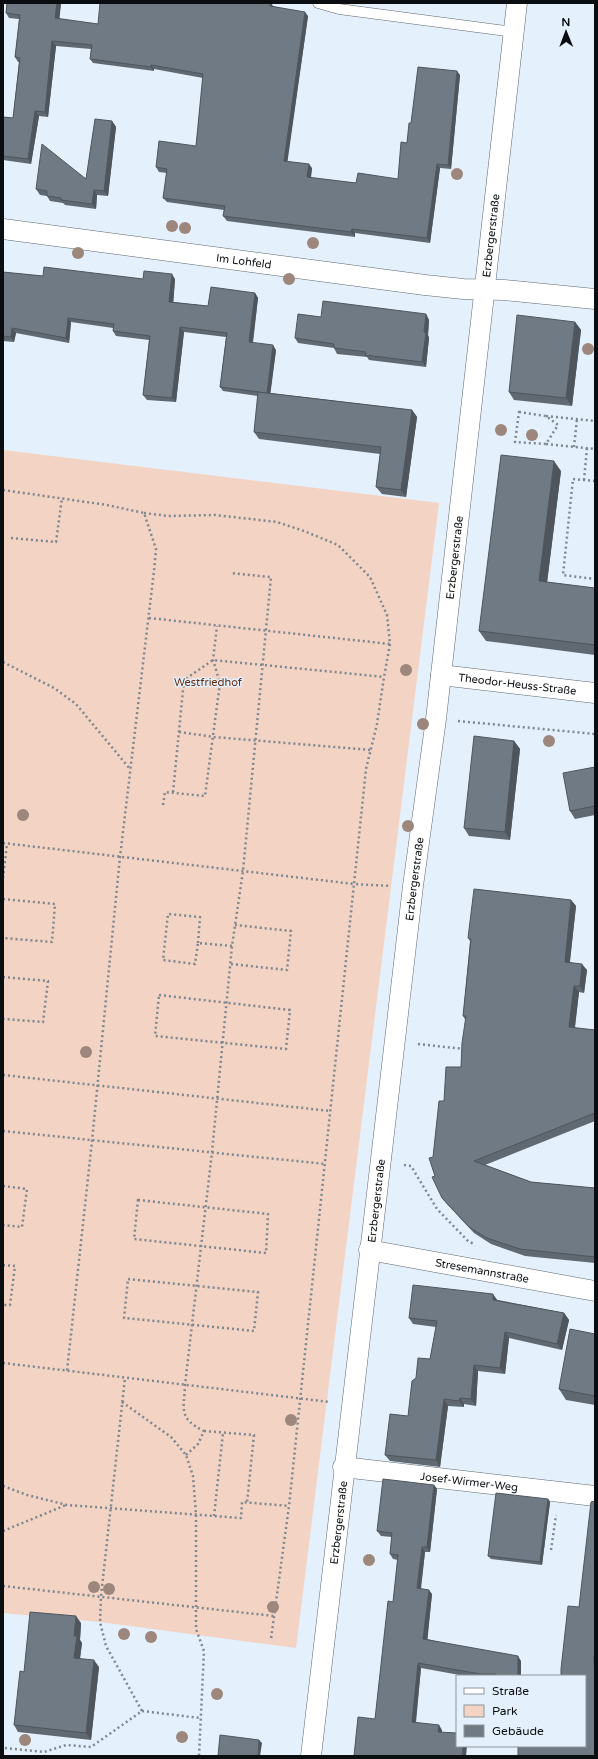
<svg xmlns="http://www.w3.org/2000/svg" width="598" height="1759" font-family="'Varela Round',sans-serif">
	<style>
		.green { fill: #f3d3c4 }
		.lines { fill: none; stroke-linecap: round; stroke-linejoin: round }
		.lane-casing { stroke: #5e6871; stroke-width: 11 }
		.street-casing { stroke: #5e6871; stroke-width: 21 }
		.path { stroke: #7e878e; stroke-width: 2.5; stroke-dasharray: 2 3; stroke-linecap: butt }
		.lane { stroke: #fff; stroke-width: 10 }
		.street { stroke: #fff; stroke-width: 20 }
		.tree { fill: #9d867b }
		.wall { fill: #606972 }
		.shaded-wall { fill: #4e555c }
		.building { fill: #707a84; stroke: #4e555c }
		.labels { text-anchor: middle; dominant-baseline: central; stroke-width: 3; stroke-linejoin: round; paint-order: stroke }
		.street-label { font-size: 11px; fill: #0a0e11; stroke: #e4f0fb }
		.park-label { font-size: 11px; fill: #632f13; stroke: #e4f0fb }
	</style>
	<rect width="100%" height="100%" fill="#e4f0fb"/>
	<!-- green -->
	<polygon class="green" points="3,450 439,503 296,1648 100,1622 3,1613"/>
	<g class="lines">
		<defs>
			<polyline id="lane" points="318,3 339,9 514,32"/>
			<g id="street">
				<path id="s1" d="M3,229L425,285L463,289L504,290L595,299"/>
				<path id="s2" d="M441,675L595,693"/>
				<path id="s3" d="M369,1250L595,1291"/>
				<path id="s4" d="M343,1467L595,1496"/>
				<path id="s5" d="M311,1756L413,886L436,719L517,3"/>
			</g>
		</defs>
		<!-- lane casing -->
		<use href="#lane" class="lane-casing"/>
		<!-- street casing -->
		<use href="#street" class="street-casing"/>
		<!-- path -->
		<g class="path">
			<polygon points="519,412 546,416 558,425 546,444 515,442"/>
			<polyline points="546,416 595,421"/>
			<polyline points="546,444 595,449"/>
			<polyline points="574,447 577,419"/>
			<polyline points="584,480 587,448"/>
			<polyline points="595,481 573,479 563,575 595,579"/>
			<polyline points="3,490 107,505 144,513 156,549 154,571 120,857 92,1141 67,1371"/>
			<polyline points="144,513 168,516 215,515 277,522 304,531 338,545 370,577 387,615 390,644 384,677 377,724 366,769 354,884 391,886"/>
			<polyline points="11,538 56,542 62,498"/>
			<polyline points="149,618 390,644"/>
			<polyline points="3,662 54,688 76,704 130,769"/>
			<polyline points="458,721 595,734"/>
			<polyline points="179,732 214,737 371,750"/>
			<polyline points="173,792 184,680 213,660 384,677"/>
			<polyline points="163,805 165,792 205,796 220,683 213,660 217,626"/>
			<polyline points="3,843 354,884 289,1506 271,1639"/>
			<polyline points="3,878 7,844"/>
			<polyline points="3,899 55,904 52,942 3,938"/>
			<polyline points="198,943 200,917 168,914 163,960 195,964 198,943 232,946"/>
			<polyline points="231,964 287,970 291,931 235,925"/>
			<polyline points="3,977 48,981 43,1022 3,1019"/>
			<polygon points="159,995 290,1010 286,1049 155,1036"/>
			<polyline points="418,1044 464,1049"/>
			<polyline points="3,1075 330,1111"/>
			<polyline points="3,1131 325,1164"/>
			<polyline points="404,1165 411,1166 437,1209 468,1241 474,1244"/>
			<polyline points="3,1186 27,1189 22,1227 3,1225"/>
			<polygon points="138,1200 268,1214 266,1253 134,1239"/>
			<polyline points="3,1265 15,1266 10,1305 3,1305"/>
			<polygon points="128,1279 258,1292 254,1331 124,1318"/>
			<polyline points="3,1363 330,1402"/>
			<polyline points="122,1402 171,1437 186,1455 193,1476 196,1515 196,1629 204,1651 199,1756"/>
			<polyline points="204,1431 254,1435 247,1503"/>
			<path d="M186,1455L198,1444L204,1431C178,1418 184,1410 185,1385L212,1152L232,946L243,871L271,577L230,573"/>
			<polyline points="3,1486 27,1495 67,1505 241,1518 242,1502 289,1506"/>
			<polyline points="214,1516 223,1433"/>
			<polyline points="3,1531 66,1505"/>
			<polyline points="551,1550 556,1515"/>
			<polyline points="3,1586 274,1616"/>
			<polyline points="142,1711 200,1718"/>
			<polyline points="5,1748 44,1752 66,1745 91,1747 142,1711 106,1646 100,1622 101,1596 125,1378"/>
		</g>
		<!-- lane -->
		<use href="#lane" class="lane"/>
		<!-- street -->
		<use href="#street" class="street"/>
	</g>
	<!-- trees -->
	<g class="tree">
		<circle cx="457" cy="174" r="6"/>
		<circle cx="172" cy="226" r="6"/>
		<circle cx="185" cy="228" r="6"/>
		<circle cx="313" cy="243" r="6"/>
		<circle cx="78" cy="253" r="6"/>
		<circle cx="289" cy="279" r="6"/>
		<circle cx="588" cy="349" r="6"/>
		<circle cx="501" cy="430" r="6"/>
		<circle cx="532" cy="435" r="6"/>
		<circle cx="406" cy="670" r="6"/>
		<circle cx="423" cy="724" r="6"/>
		<circle cx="549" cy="741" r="6"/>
		<circle cx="23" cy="815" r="6"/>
		<circle cx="408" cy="826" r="6"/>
		<circle cx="86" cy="1052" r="6"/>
		<circle cx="291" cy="1420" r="6"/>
		<circle cx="369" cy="1560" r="6"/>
		<circle cx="94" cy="1587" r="6"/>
		<circle cx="109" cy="1589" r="6"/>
		<circle cx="273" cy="1607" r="6"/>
		<circle cx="124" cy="1634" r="6"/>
		<circle cx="151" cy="1637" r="6"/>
		<circle cx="217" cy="1694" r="6"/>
		<circle cx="182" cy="1737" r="6"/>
		<circle cx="25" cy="1740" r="6"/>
	</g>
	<!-- wall -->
	<g class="wall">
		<polygon points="7,3 61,3 59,19 98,24 273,6 308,16 287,161 312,168 311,178 356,183 398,179 407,143 411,123 460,75 451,169 440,168 430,243 355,233 355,237 227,221 223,216 224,210 167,202 163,198 167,173 159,172 156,167 196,146 203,78 154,69 154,71 93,63 90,59 91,49 56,46 48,117 39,116 31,164 3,160 3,117 13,118 19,62 18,62 15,57 19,19 9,18 6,13"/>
		<polygon points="112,121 116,127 108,196 97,195 96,209 65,205 63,203 50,201 47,196 40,195 36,189 86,179"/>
		<polygon points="3,272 43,276 143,279 175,279 173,302 208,306 255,293 258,298 253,343 276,350 270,393 412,410 417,417 406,497 382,494 376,487 380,454 259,439 254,432 258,396 223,391 220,387 226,337 184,332 176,402 147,400 143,395 149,340 116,336 113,331 113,328 71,322 69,343 16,333 14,342 3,341"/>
		<polygon points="426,314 429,320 428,335 429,338 426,367 369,360 367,357 337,354 334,348 298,343 295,338 321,317"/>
		<polygon points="575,322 581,330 572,406 514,400 509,392"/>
		<polygon points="561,471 547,582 595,588 595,655 486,641 479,631"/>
		<polygon points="514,741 520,749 510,840 469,836 464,828"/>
		<polygon points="595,767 595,815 575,819 570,811"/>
		<polygon points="571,900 576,906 570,962 587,970 584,993 579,992 575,1028 595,1030 595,1121 485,1165 531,1182 595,1188 595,1263 525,1256 491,1244 474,1233 447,1204 442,1198 435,1176 433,1157 444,1101 461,1067 466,1021 463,1016 470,941 468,938"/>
		<polygon points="498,1300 564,1313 569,1320 562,1350 509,1338 505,1374 478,1371 476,1406 464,1404 464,1407 448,1406 440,1467 390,1461 385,1455 408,1416 416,1378 430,1359 436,1327 413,1324 409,1318"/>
		<polygon points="595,1334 595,1405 566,1400 559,1389"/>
		<polygon points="434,1485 437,1489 430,1552 425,1552 421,1589 432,1594 427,1639 521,1661 521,1676 465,1676 421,1668 416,1723 442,1730 442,1732 457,1746 375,1719 393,1602 398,1560 393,1559 390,1554 392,1537 381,1536 377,1531"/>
		<polygon points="548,1499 550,1502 542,1565 491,1559 488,1556"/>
		<polygon points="81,1623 80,1640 82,1643 80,1659 99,1667 91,1740 18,1732 14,1725 24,1672"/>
	</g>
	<!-- shaded-wall -->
	<g class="shaded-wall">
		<polygon points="57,3 61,3 59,23 55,18"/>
		<polygon points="270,3 271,3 273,6 273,11 270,6"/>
		<polygon points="305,12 308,16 287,165 284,161"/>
		<polygon points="52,41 56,46 48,117 45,112"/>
		<polygon points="151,65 154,69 154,71 151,67"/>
		<polygon points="457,71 460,75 451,169 448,165"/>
		<polygon points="35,111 39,116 31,164 28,159"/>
		<polygon points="112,121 116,127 108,196 104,191"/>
		<polygon points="309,164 312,168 310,182 307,177"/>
		<polygon points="437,164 440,168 430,243 427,238"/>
		<polygon points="94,190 97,195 96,209 92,204"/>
		<polygon points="352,229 355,233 355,237 351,232"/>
		<polygon points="172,274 175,279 173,307 169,302"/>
		<polygon points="255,293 258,298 252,347 249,342"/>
		<polygon points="426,314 429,320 428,335 429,338 426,367 422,362 424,332"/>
		<polygon points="68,318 71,322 69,343 66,338"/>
		<polygon points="575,322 581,330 572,406 566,398"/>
		<polygon points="180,327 184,332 176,402 172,398"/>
		<polygon points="12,328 16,333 14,342 11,337"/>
		<polygon points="273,345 276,350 270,397 267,393"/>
		<polygon points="412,410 417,417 406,497 401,490"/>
		<polygon points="554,461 561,471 546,591 539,581"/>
		<polygon points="514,741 520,749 510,840 505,832"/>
		<polygon points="571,900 576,906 569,968 565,962"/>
		<polygon points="582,964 587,970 584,993 580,986"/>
		<polygon points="574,986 579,992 574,1033 569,1027"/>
		<polygon points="493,1294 498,1301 493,1300"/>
		<polygon points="564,1313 569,1320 562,1350 557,1344"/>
		<polygon points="505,1332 509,1338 505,1374 500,1368"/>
		<polygon points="474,1365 478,1371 476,1406 471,1399"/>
		<polygon points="460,1398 464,1404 464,1407 459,1401"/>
		<polygon points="444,1399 448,1406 440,1467 436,1460"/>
		<polygon points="434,1485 437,1489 430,1552 427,1547"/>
		<polygon points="548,1499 550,1502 542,1565 540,1562"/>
		<polygon points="422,1547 425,1552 420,1593 417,1588"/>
		<polygon points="429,1590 432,1594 427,1644 423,1639"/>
		<polygon points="76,1616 81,1623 80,1640 82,1643 79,1665 74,1658 74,1636"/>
		<polygon points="518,1656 521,1661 521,1676 518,1676"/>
		<polygon points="594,1656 595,1658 595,1686"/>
		<polygon points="94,1660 99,1667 91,1740 86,1733"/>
		<polygon points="418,1663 421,1668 415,1727 412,1722"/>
		<polygon points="439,1725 442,1730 442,1736 438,1732"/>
		<polygon points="259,1740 262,1743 260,1756 258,1756"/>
		<polygon points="463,1746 467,1746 466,1756 462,1756"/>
	</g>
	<!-- building -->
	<g class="building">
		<polygon points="7,3 57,3 55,18 98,24 100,3 270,3 270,6 305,12 284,161 309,164 307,177 356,183 358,173 398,179 401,142 407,143 409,123 411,123 418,67 457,71 448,165 437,164 427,238 352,229 351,232 223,216 225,206 163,198 167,169 156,167 159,141 196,146 203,74 151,65 151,67 90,59 92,45 52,41 45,112 35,111 28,159 3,156 3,117 13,118 20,58 15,57 20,15 6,13"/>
		<polygon points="95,119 112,121 104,191 94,190 92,204 61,200 61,198 47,196 47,191 36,189 42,144 86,179"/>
		<polygon points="44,267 143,279 144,271 172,274 169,302 208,306 211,287 255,293 249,342 273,345 267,393 220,387 227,333 180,327 172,398 143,395 150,336 113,331 114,324 68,318 66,338 12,328 11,337 3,336 3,272 43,276"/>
		<polygon points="323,301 426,314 424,332 426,333 422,362 365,355 366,352 334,348 334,344 295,338 298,314 321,317"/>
		<polygon points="517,315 575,322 566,398 509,392"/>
		<polygon points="258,392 412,410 401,490 376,487 381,447 254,432"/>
		<polygon points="501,455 554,461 539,581 595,588 595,645 479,631"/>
		<polygon points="474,736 514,741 505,832 464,828"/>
		<polygon points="595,767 595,806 570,811 563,773"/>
		<polygon points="474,889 571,900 565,962 582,964 580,986 574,986 569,1027 595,1030 595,1113 474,1161 531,1182 595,1188 595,1257 520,1249 487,1238 469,1227 442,1198 432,1177 435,1176 429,1158 433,1157 439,1101 444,1101 446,1067 461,1067 462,1043 466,1016 463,1016 471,939 468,938"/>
		<polygon points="413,1285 493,1294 493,1300 564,1313 557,1344 505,1332 500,1368 474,1365 471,1399 460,1398 459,1401 444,1399 436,1460 385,1455 390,1414 408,1416 412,1381 416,1378 418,1358 430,1359 437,1321 409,1318"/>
		<polygon points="570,1329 595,1334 595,1396 559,1389"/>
		<polygon points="383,1479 434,1485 427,1547 422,1547 417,1588 429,1590 423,1639 518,1656 518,1676 496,1676 496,1674 480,1674 418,1663 412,1722 439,1725 438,1732 457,1733 457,1746 463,1746 462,1756 354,1756 358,1717 375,1719 388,1601 393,1602 398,1555 390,1554 392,1533 377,1531"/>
		<polygon points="496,1493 548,1499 540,1562 488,1556"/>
		<polygon points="595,1501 595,1656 594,1656 595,1686 595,1756 518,1756 518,1746 585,1746 585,1676 561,1676 561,1669 568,1606 579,1607 591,1502"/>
		<polygon points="30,1612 76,1616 74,1636 77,1636 74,1658 94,1660 86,1733 14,1725 20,1671 24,1672"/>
		<polygon points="220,1735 259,1740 258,1756 218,1756"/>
	</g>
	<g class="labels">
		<!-- street labels -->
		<g class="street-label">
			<text stroke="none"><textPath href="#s5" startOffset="1531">Erzbergerstraße</textPath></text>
			<text stroke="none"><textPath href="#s1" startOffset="243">Im Lohfeld</textPath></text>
			<text stroke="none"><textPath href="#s5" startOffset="1207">Erzbergerstraße</textPath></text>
			<text stroke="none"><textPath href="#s2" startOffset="77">Theodor-Heuss-Straße</textPath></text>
			<text stroke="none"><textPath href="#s5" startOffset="883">Erzbergerstraße</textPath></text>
			<text stroke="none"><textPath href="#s5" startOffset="559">Erzbergerstraße</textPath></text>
			<text stroke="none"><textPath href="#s3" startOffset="115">Stresemannstraße</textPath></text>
			<text stroke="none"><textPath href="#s4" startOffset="127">Josef-Wirmer-Weg</textPath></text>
			<text stroke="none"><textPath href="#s5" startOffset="235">Erzbergerstraße</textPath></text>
		</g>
		<!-- park labels -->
		<g class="park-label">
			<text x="208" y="682">Westfriedhof</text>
		</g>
	</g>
	<!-- border -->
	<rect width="598" height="1759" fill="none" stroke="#0a0e11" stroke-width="8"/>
	<!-- legend -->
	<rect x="456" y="1675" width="130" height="72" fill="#e4f0fb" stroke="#8d969d"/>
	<rect x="464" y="1688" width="20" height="6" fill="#ffffff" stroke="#8d969d"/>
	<text x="492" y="1695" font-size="12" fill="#0a0e11">Straße</text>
	<rect x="464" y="1705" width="20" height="12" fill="#f3d3c4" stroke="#8d969d"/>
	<text x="492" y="1715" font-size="12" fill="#0a0e11">Park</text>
	<rect x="464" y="1725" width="20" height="12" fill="#707a84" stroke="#8d969d"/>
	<text x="492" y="1735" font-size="12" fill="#0a0e11">Gebäude</text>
	<!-- north arrow -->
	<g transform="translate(566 32) rotate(359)" stroke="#e4f0fb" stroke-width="3" paint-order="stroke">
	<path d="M0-3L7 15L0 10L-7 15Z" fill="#0a0e11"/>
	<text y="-6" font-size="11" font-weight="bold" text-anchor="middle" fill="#0a0e11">N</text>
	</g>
</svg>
